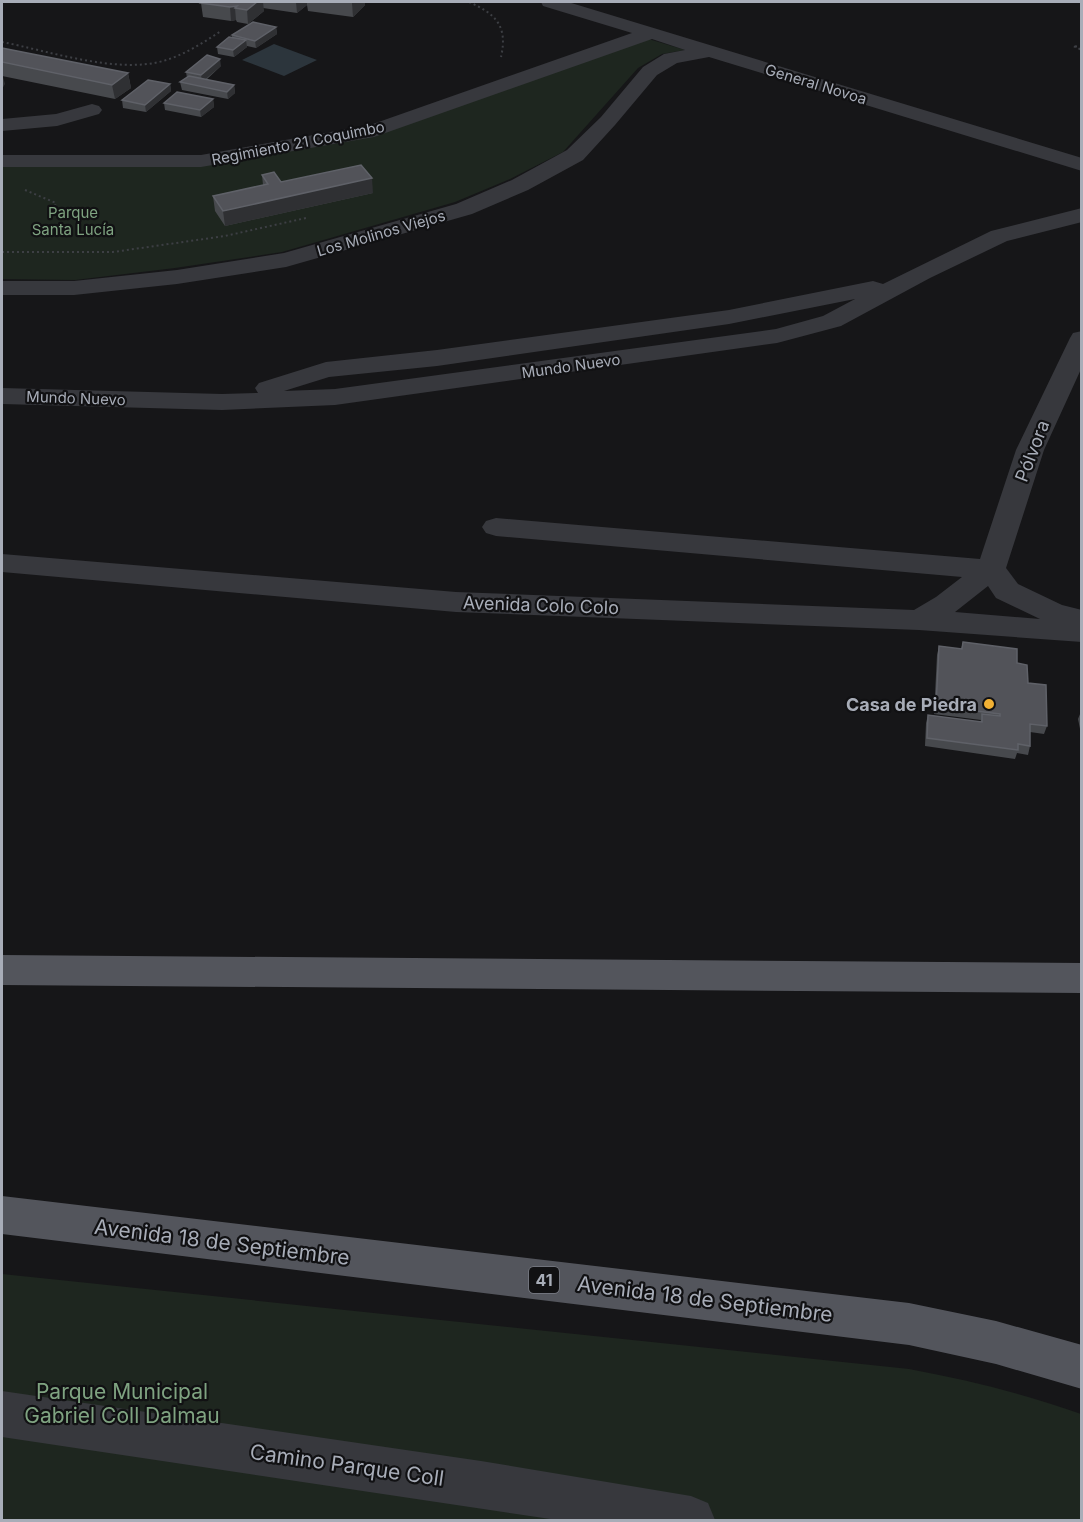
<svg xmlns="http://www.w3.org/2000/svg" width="1083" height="1522" font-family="Inter,sans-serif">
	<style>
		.green { fill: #1e261f }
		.water { fill: #2c353c }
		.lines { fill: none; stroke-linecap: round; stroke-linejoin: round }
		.path { stroke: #3d3f44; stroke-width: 2; stroke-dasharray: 2 3; stroke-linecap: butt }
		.minor { fill: #37383d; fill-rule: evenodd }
		.major { fill: #53555c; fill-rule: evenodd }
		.wall { fill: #47494d }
		.shaded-wall { fill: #2f3033 }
		.building { fill: #525359; stroke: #5f6168; stroke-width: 1.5 }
		.poi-dot { fill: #f2b134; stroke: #111113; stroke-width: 2 }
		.labels { text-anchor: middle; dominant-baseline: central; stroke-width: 4.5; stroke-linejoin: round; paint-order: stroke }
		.far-street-label { font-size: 15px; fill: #a8adb8; stroke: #111113 }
		.far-park-label { font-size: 15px; fill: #7fa381; stroke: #111113 }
		.shield { fill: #111113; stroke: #7b7e86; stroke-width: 1.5 }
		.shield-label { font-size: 16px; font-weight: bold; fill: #a8adb8 }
		.street-label { font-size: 18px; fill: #a8adb8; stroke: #111113 }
		.poi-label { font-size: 18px; font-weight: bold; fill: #a8adb8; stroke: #111113; text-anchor: end }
		.near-street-label { font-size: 21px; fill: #a8adb8; stroke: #111113 }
		.near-park-label { font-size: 21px; fill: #7fa381; stroke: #111113 }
	</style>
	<rect width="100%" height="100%" fill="#161618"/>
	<!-- green -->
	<g class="green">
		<polygon points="642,37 685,50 662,54 638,68 563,152 510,179 455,202 282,252 175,268 75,280 2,279 2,161 201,161 374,131"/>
		<path d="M2,1274L909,1369C968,1380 1025,1394 1081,1414V1520H2Z"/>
	</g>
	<!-- water -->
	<polygon class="water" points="274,44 317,60 284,76 242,60"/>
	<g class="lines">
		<!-- path -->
		<g class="path">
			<path d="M469,2C496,14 508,26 501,57"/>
			<path d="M2,42C49,51 116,74 163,61C184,55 203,43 221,31"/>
			<polyline points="1082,47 1073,46 1082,50"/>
			<polyline points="25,190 56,203 53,212 69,217"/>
			<polyline points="2,252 113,252 225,236 306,218"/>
		</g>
		<!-- minor -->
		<g class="minor">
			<polygon points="541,2 568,2 1082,158 1082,171 709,57 677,63 657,75 615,125 583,160 528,190 472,214 286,267 177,284 74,295 2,295 2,281 74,281 177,270 284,253 456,204 512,180 567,150 601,117 643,67 664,54 685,50 652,39 374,137 201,167 2,167 2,155 201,155 370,125 632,33 543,6"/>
			<polygon points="92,104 99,106 102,110 99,114 57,126 2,131 2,119 56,114"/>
			<path d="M1082,208V222L1007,241L930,278L841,326L777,343L335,405L222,410L2,404V388L222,394L258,393L255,388L259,383L326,362L437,350L729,310L873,281L883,284L991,231ZM855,299L823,316L776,329L335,389L284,391L329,377L437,366L729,324Z"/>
			<path d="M1082,331V367L1044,450L1006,568L1018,584L1062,605L1082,610V642L919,630L456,612L2,572V554L456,592L914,610L936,597L962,577L496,536L486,533L482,527L486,521L496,518L980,559L1016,450L1070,338L1073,333ZM988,586L996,598L1040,619L955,612Z"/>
			<polygon points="2,1391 481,1461 691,1496 708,1503 715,1520 557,1520 2,1437"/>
		</g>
		<!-- major -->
		<g class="major">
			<polygon points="2,955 1082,963 1082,993 2,985"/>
			<polygon points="2,1196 909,1303 996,1321 1082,1345 1082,1389 996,1364 909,1345 2,1234"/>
		</g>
	</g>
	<!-- wall -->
	<g class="wall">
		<polygon points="203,2 365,2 365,5 353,17 308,11 307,5 297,13 263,8 264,11 248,24 237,22 236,20 231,21 203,17 201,3"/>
		<polygon points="276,27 277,34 256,48 247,46 247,47 234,57 218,54 217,47 232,38 232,35"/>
		<polygon points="2,48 128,73 131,88 115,99 2,76"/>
		<polygon points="221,66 206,80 234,85 235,93 228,99 182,90 180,82 187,78 186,72"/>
		<polygon points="170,84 171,91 146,112 123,108 122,100"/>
		<polygon points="213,99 214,107 201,117 165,110 164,103"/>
		<polygon points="262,175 281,182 373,193 225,226 215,211 213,196 263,185"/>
		<polygon points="963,642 1017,663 1028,683 1047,726 1044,734 1030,732 1030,746 1028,755 1017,753 1015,759 925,746 926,723 928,715 980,722 981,720 934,714 937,655 939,646 961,649"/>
		<polygon points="1082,709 1082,739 1078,719"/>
	</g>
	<!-- shaded-wall -->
	<g class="shaded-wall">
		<polygon points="257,2 263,2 264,11 248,24 247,10"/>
		<polygon points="296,2 307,2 307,5 297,13"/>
		<polygon points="354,2 365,2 365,5 353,17 352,3"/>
		<polygon points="237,6 235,8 236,20 231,21 230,7"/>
		<polygon points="276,27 277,34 256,48 255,41"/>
		<polygon points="246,40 247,47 234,57 233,50"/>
		<polygon points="220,59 221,66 202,82 201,75"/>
		<polygon points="128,73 131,88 115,99 112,85"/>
		<polygon points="3,77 5,84 2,89 2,79"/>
		<polygon points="170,84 171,91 146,112 145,105"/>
		<polygon points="234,85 235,93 228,99 227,92"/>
		<polygon points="213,99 214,107 201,117 200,110"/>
		<polygon points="372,178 373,193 225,226 223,211"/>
	</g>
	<!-- building -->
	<g class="building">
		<polygon points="203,2 257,2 247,10 235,8 237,6 230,7 201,3"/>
		<polygon points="253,22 276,27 255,41 232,35"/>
		<polygon points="229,37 246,40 233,50 217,47"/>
		<polygon points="2,48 128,73 112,85 2,62"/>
		<polygon points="207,55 220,59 201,75 186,72"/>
		<polygon points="189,76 234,85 227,92 180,82"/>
		<polygon points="148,80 170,84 145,105 122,100"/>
		<polygon points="177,92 213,99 200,110 164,103"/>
		<polygon points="361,165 372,178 223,211 213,196 268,184 262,175 274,172 281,182"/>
		<polygon points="963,642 1017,649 1017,663 1027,665 1028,683 1046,685 1047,726 1030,724 1030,746 1018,744 1018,750 927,738 928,715 982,722 982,714 1000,716 1000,714 936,706 939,646 962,649"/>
	</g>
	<!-- markers -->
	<circle class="poi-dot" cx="989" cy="704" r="6"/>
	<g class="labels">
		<!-- far-street labels -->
		<g class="far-street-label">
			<text transform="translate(816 84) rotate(17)">General Novoa</text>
			<text transform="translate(298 143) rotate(-11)">Regimiento 21 Coquimbo</text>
			<text transform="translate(381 233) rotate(-16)">Los Molinos Viejos</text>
			<text transform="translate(571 366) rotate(-8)">Mundo Nuevo</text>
			<text transform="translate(76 398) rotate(2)">Mundo Nuevo</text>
		</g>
		<!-- far-park labels -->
		<g class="far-park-label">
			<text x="73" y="212">Parque<tspan x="73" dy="17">Santa Lucía</tspan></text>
		</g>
		<!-- shield labels -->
		<rect class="shield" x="529" y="1267" width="30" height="26" rx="4.5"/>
		<g class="shield-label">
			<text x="544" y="1280">41</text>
		</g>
		<!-- street labels -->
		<g class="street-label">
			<text transform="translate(1032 451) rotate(-69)">Pólvora</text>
			<text transform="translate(541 605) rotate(2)">Avenida Colo Colo</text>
		</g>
		<!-- poi labels -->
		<g class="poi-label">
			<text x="977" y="704">Casa de Piedra</text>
		</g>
		<!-- near-street labels -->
		<g class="near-street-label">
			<text transform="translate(222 1242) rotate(7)">Avenida 18 de Septiembre</text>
			<text transform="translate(705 1299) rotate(7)">Avenida 18 de Septiembre</text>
			<text transform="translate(347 1465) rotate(8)">Camino Parque Coll</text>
		</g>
		<!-- near-park labels -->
		<g class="near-park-label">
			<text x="122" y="1391">Parque Municipal<tspan x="122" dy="24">Gabriel Coll Dalmau</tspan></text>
		</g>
	</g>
	<!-- border -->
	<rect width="1083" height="1522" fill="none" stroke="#a8adb8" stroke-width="6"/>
</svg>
